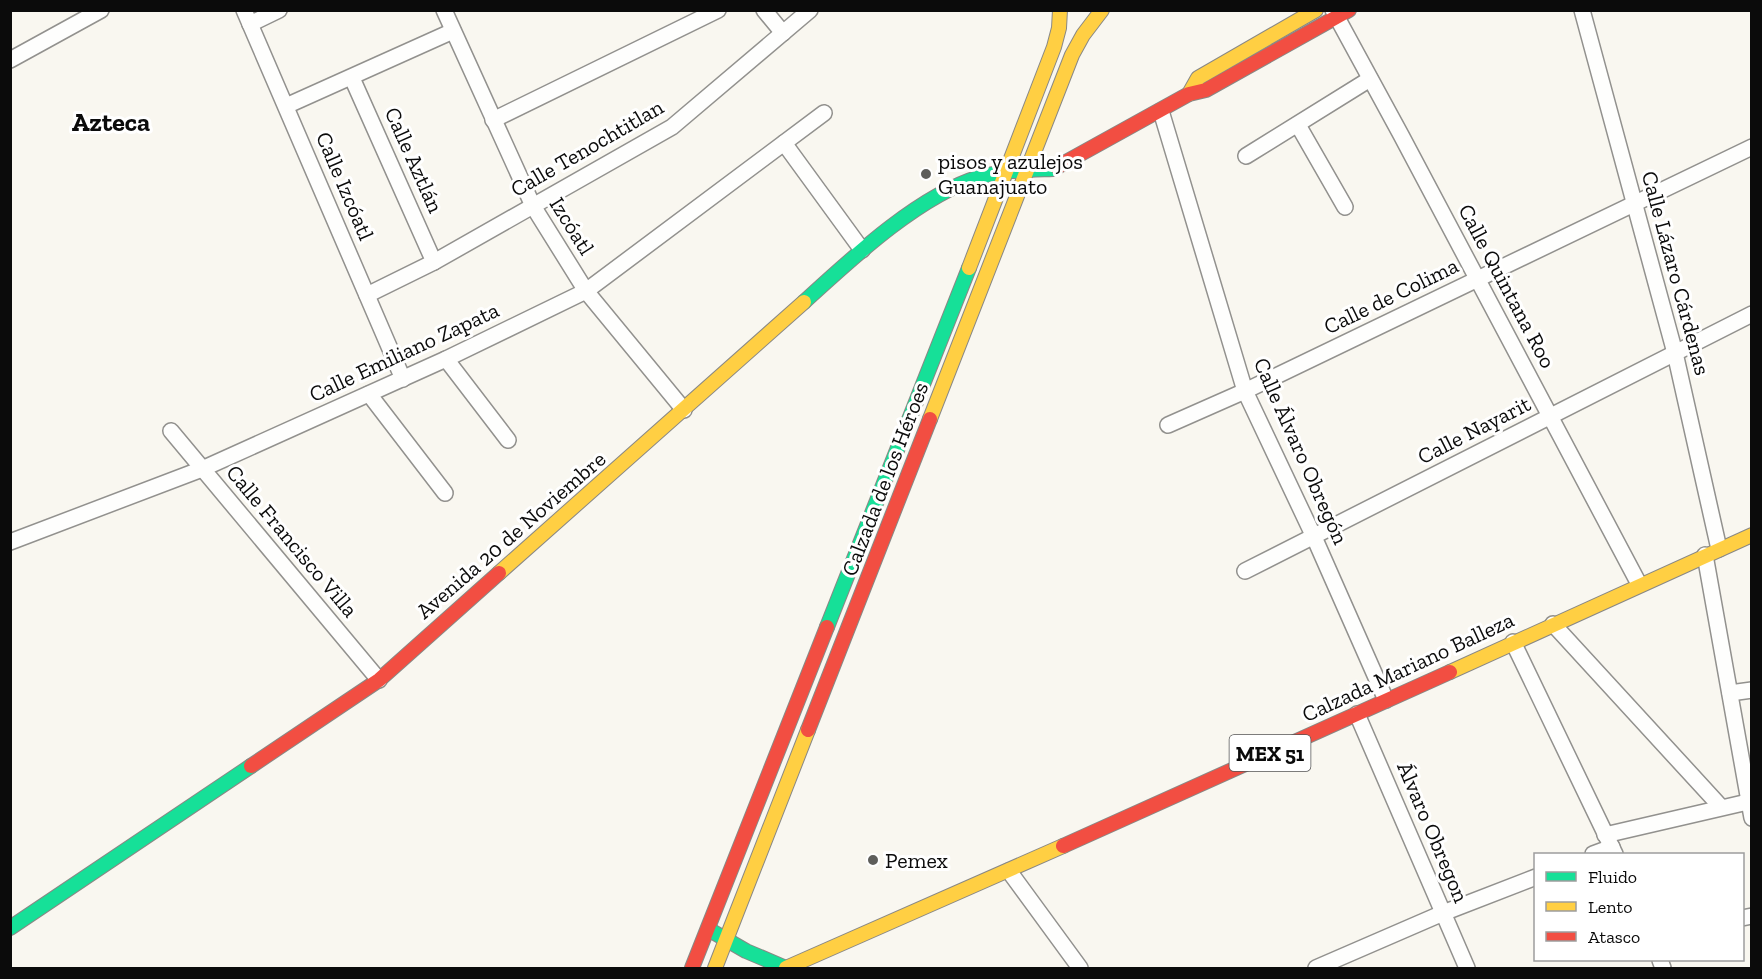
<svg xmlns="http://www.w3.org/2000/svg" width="1762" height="979" font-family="'Zilla Slab',serif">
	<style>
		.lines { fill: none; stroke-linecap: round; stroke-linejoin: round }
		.street-casing { stroke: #92918e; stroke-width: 18 }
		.fast-casing { stroke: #898885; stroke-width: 16 }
		.slow-casing { stroke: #898885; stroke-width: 16 }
		.jam-casing { stroke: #898885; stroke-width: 16 }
		.street { stroke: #fefefd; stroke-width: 15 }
		.fast { stroke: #16e098; stroke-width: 14 }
		.slow { stroke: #ffcf43; stroke-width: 14 }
		.jam { stroke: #f24e42; stroke-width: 14 }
		.poi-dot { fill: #5e5e5b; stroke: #fff; stroke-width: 2 }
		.labels { text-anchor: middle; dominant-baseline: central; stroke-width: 6; stroke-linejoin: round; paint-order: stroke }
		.shield { fill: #fff; stroke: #545454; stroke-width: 1.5 }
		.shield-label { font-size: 21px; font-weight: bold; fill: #0b0b0b }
		.street-label { font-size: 22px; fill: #0b0b0b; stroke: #fff }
		.poi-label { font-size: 22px; fill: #0b0b0b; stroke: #fff; text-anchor: start }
		.quarter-label { font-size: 26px; font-weight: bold; fill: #0b0b0b; stroke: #fff }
	</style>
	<rect width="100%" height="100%" fill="#f9f7f0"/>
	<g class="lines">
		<defs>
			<g id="street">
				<polyline points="244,10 403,379"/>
				<polyline points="444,10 533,206 586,291 684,410"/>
				<polyline points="764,10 783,33"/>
				<polyline points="1333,10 1401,135 1639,584"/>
				<polyline points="1582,10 1675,353 1719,549"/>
				<polyline points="250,24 279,10"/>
				<polyline points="10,60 101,10"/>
				<polyline points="352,78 434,262"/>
				<polyline points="286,106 453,31"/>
				<polyline points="1161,111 1245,391 1314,537 1386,700"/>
				<polyline points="493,120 718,10"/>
				<polyline points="1298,125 1345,207"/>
				<polyline points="784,143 862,250"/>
				<polyline points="1246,156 1370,79"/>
				<polyline points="367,295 434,262 672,127 810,10"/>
				<polyline points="446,359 508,440"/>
				<polyline points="369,394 445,493"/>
				<polyline points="1168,425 1245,391 1752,147"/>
				<polyline points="171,431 379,680"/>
				<polyline points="10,542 202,469 446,359 586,291 824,113"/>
				<polyline points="1705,555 1752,818"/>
				<polyline points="1245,571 1752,314"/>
				<polyline points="1553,624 1721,807"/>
				<polyline points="1513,642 1615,854"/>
				<polyline points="1730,693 1752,690"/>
				<polyline points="1357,714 1467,968"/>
				<polyline points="1605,835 1752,801"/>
				<polyline points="1593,854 1612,847"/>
				<polyline points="1009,871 1080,968"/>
				<polyline points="1742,918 1752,916"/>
				<polyline points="1660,960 1663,968"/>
				<polyline points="1316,968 1443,913 1536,877"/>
			</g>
			<g id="fast">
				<path d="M804,302C851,259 919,195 980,177C1004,170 1028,170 1053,169L1057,167"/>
				<polyline points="827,627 969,268"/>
				<polyline points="10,928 251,766"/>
				<polyline points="708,929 746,951 786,968"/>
			</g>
			<g id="slow">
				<polyline points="1189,94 1198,78 1316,10"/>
				<polyline points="969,268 1054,47 1059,28 1060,10"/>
				<polyline points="930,419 1072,55 1083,35 1102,10"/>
				<polyline points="499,573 804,302"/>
				<polyline points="1450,672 1752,535"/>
				<polyline points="715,968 808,730"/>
				<polyline points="786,968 1063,846"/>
			</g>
			<g id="jam">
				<polyline points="1057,167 1189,94 1206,90 1349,10"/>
				<polyline points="808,730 930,419"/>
				<polyline points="251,766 379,680 499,573"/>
				<polyline points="1063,846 1450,672"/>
				<polyline points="692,968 827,627"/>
			</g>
		</defs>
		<!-- street casing -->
		<use href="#street" class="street-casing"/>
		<!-- fast casing -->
		<use href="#fast" class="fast-casing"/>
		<!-- slow casing -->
		<use href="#slow" class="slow-casing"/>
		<!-- jam casing -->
		<use href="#jam" class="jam-casing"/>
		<!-- street -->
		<use href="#street" class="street"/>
		<!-- fast -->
		<use href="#fast" class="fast"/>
		<!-- slow -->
		<use href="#slow" class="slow"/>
		<!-- jam -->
		<use href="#jam" class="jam"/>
	</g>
	<!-- markers -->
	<g class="poi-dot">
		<circle cx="926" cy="174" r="6"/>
		<circle cx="873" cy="860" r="6"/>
	</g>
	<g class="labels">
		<!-- shield labels -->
		<rect class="shield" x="1229.5" y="735" width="81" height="36" rx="4.5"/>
		<g class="shield-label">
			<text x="1270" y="753">MEX 51</text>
		</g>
		<!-- street labels -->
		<g class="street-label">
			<text transform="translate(587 148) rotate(-30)">Calle Tenochtitlan</text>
			<text transform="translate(414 160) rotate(66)">Calle Aztlán</text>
			<text transform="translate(345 186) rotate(67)">Calle Izcóatl</text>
			<text transform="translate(572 226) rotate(58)">Izcóatl</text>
			<text transform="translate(1676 273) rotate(75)">Calle Lázaro Cárdenas</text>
			<text transform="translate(1507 286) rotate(62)">Calle Quintana Roo</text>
			<text transform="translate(1391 296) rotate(-26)">Calle de Colima</text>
			<text transform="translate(404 352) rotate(-25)">Calle Emiliano Zapata</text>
			<text transform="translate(1474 430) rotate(-27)">Calle Nayarit</text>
			<text transform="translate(1301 451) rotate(66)">Calle Álvaro Obregón</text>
			<text transform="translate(885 479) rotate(-69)">Calzada de los Héroes</text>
			<text transform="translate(511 535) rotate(-41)">Avenida 20 de Noviembre</text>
			<text transform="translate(292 541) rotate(50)">Calle Francisco Villa</text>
			<text transform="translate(1408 667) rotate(-25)">Calzada Mariano Balleza</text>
			<text transform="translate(1433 832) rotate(67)">Álvaro Obregon</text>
		</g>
		<!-- poi labels -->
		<g class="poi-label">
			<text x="938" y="161">pisos y azulejos<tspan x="938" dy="25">Guanajuato</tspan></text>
			<text x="885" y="860">Pemex</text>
		</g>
		<!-- quarter labels -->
		<g class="quarter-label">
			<text x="111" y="122">Azteca</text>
		</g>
	</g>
	<!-- border -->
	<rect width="1762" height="979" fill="none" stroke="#0b0b0b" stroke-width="24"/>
	<!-- legend -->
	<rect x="1534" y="853" width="210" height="108" fill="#ffffff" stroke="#9d9d9d" stroke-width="1.5"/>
	<rect x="1546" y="872" width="30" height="9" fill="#16e098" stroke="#9d9d9d" stroke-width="1.5"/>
	<text x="1588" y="883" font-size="18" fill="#0b0b0b">Fluido</text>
	<rect x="1546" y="902" width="30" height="9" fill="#ffcf43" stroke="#9d9d9d" stroke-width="1.5"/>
	<text x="1588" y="913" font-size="18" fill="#0b0b0b">Lento</text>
	<rect x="1546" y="932" width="30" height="9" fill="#f24e42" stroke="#9d9d9d" stroke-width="1.5"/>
	<text x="1588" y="943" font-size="18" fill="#0b0b0b">Atasco</text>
</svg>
